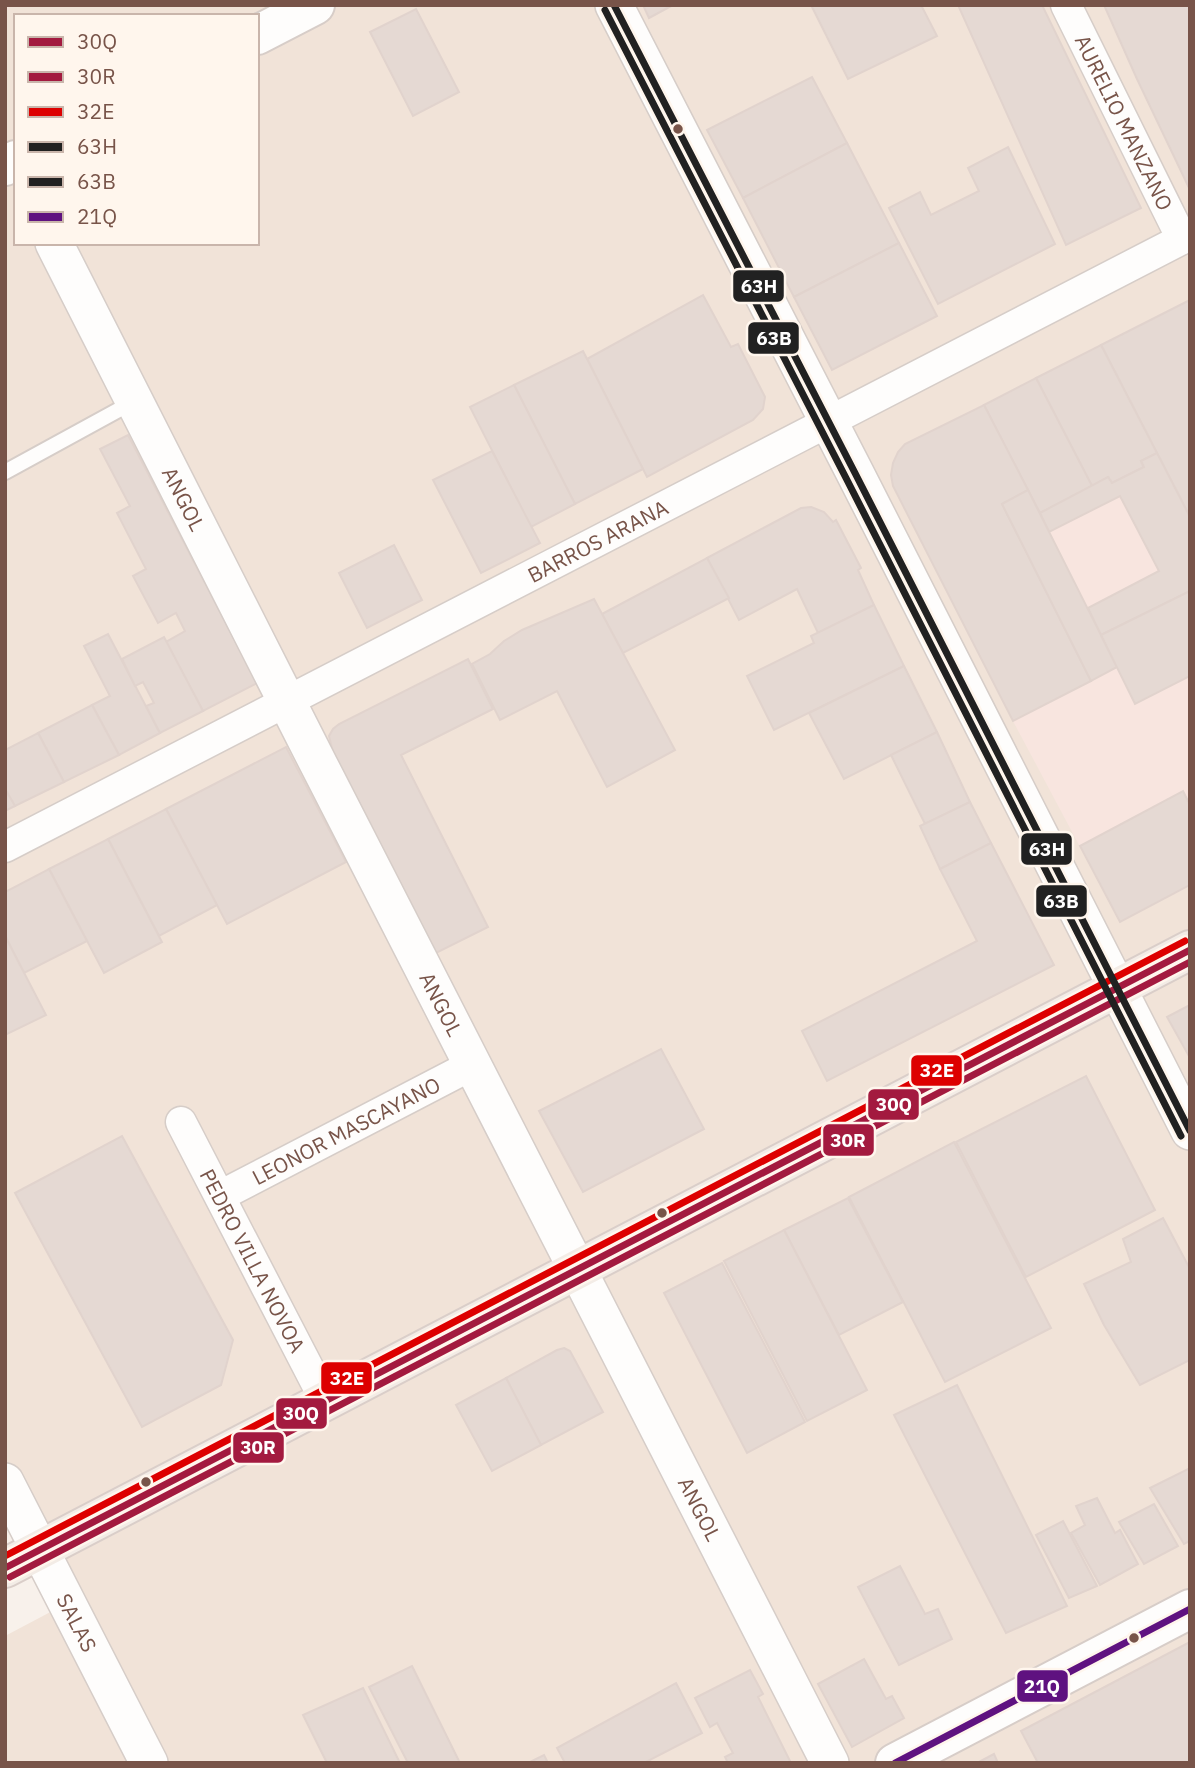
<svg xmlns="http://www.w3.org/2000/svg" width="1195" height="1768" font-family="'IBM Plex Sans',sans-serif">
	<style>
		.residential { fill: #f1e3d8; fill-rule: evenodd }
		.commercial { fill: #f8e5df }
		.building { fill: #e5d9d3; stroke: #e1d3cd; stroke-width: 2 }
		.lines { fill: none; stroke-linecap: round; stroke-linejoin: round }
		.service-casing { stroke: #d6cdc8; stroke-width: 18 }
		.minor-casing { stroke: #d6cdc8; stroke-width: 33 }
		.tertiary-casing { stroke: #d6cdc8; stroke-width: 40 }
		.secondary-casing { stroke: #d7cdc8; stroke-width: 42 }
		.primary-casing { stroke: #dacec9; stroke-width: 42 }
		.service { stroke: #fefdfc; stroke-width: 14 }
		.minor { stroke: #fefdfc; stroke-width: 30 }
		.tertiary { stroke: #fefdfc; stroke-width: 37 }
		.secondary { stroke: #fefdfc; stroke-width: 38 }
		.primary { stroke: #f3ece6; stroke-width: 38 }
		.bus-1-casing { stroke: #fff6ed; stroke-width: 12 }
		.bus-2-casing { stroke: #fff6ed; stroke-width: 12 }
		.bus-3-casing { stroke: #fff6ed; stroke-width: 12 }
		.bus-4-casing { stroke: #fff6ed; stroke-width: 12 }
		.bus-5-casing { stroke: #fff6ed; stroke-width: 12 }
		.bus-6-casing { stroke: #fff6ed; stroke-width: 12 }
		.bus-1 { stroke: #a31a3f; stroke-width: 7 }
		.bus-2 { stroke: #a31a3f; stroke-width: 7 }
		.bus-3 { stroke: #d00; stroke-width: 7 }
		.bus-4 { stroke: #212121; stroke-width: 7 }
		.bus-5 { stroke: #212121; stroke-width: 7 }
		.bus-6 { stroke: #5f1280; stroke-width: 7 }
		.bus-dot { fill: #785449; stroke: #fff6ed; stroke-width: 2.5 }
		.labels { text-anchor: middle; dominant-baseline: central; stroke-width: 5; stroke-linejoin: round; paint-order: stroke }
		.street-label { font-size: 21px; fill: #785449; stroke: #fff6ed }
		.line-badge { stroke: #fff6ed; stroke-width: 2.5 }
		.badge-label { font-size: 19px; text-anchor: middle; font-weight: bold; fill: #fff }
	</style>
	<rect width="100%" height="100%" fill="#f8f1eb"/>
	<!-- residential -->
	<path class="residential" d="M5,5H1190V1763H5V1636L75,1599L5,1462ZM16,16H257V243H16Z"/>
	<!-- commercial -->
	<polygon class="commercial" points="1190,300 1190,886 1120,922 1013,721 891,475 893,463 898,452 905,444"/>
	<!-- building -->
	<g class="building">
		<polygon points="643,5 673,5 649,18"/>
		<polygon points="811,5 921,5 937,36 848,79"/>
		<polygon points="958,5 1042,5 1141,208 1066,245"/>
		<polygon points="1104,5 1190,5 1190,190 1137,79"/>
		<polygon points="416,9 459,92 413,116 370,32"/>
		<polygon points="812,77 847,143 743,198 707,130"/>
		<polygon points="847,143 899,243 794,297 743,198"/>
		<polygon points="1008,147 1055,244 938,304 889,208 920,192 931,215 979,191 968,168"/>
		<polygon points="899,243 937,316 832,370 794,297"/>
		<polygon points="703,295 731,347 738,344 763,393 765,397 763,409 753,420 647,477 587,359"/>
		<polygon points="1190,300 1190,517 1101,345"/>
		<polygon points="1101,345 1157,453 1141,461 1144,467 1112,483 1108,477 1092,486 1036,378"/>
		<polygon points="583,351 643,469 575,504 514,385"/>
		<polygon points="1036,378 1092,486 1040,513 984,405"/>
		<polygon points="514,385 575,504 531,527 470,407"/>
		<polygon points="984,405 1028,490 1002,504 1091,681 1013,721 893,486 891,475 893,463 898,452 905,444"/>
		<polygon points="128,435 257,683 203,711 166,642 185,631 176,613 158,623 133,576 146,569 117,513 130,506 100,449"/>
		<polygon points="492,451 540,543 481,573 433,480"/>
		<polygon points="1157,453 1190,517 1190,591 1101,635 1088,608 1159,571 1120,496 1049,532 1040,513 1108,477 1112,483 1144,467 1141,461"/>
		<polygon points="1028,490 1117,667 1091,681 1002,504"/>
		<polygon points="811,507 824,512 833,522 836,520 861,568 858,570 874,605 818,633 797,589 739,620 707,558 801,508"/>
		<polygon points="394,545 422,600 367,628 339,573"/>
		<polygon points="707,558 729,598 623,653 602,614"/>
		<polygon points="1190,591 1190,676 1135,704 1101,635"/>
		<polygon points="594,599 675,750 607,787 557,691 500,720 472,664 490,654 504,641 522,630"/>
		<polygon points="874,605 904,666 774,730 747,676 814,643 811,636"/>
		<polygon points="108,634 160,733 119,755 92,705 110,696 84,646"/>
		<polygon points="164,637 203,711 160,733 146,706 154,703 143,682 135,686 122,659"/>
		<polygon points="468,659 493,709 401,755 488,927 434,954 333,753 329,736 333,729 339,724"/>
		<polygon points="904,666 937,732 844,779 809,713"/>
		<polygon points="92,705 119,755 64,782 38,733"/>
		<polygon points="937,732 970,802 925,824 891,755"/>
		<polygon points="38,733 64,782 15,806 5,789 5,750"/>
		<polygon points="286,747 346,862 227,924 166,809"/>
		<polygon points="5,789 15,806 5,811"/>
		<polygon points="1183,791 1190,805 1190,885 1120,922 1080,846"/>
		<polygon points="970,802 991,843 940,869 920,826"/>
		<polygon points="166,809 217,905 159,936 108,839"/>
		<polygon points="108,839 162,942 104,973 49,869"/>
		<polygon points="991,843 1054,965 827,1081 802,1031 977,941 940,869"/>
		<polygon points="49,869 87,941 24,973 5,936 5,892"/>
		<polygon points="5,936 46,1015 5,1035"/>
		<polygon points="1190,1005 1190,1058 1167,1017"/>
		<polygon points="661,1049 704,1129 583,1192 539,1111"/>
		<polygon points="1086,1076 1155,1210 1026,1277 956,1142"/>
		<polygon points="122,1136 233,1340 221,1385 142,1427 15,1193"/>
		<polygon points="954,1142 1051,1328 945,1382 849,1197"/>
		<polygon points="848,1198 903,1302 839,1335 784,1230"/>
		<polygon points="1163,1218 1190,1269 1190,1360 1140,1385 1104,1325 1084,1284 1131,1262 1123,1239"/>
		<polygon points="784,1230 867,1390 807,1421 724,1261"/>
		<polygon points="722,1263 805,1422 747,1453 664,1293"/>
		<polygon points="564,1348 570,1351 603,1412 541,1445 506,1378 557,1350"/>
		<polygon points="506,1378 541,1445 492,1471 456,1405"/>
		<polygon points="957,1385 1067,1606 1006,1633 894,1415"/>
		<polygon points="1190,1468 1190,1541 1184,1544 1150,1488"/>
		<polygon points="1097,1498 1115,1533 1120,1530 1138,1564 1100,1585 1071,1533 1085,1525 1076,1506"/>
		<polygon points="1154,1504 1178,1546 1144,1564 1119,1522"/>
		<polygon points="1063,1521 1097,1586 1069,1598 1036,1535"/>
		<polygon points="900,1566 925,1614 938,1609 952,1639 899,1665 858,1587"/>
		<polygon points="1190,1642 1190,1763 1038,1763 1021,1731"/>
		<polygon points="864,1659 886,1699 892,1696 904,1718 852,1747 818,1684"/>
		<polygon points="412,1666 460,1763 408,1763 369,1687"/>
		<polygon points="750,1670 763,1694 758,1697 791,1763 728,1763 725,1757 733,1753 717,1723 710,1727 695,1698"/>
		<polygon points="676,1683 702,1733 644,1763 565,1763 557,1748"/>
		<polygon points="363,1688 400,1763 327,1763 303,1715"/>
		<polygon points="994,1754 998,1763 977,1763"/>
		<polygon points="544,1755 548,1763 528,1763"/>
	</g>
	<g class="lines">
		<defs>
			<polyline id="service" points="5,472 133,402"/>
			<g id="minor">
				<path id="s1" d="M1066,5L1182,239"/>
				<path id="s2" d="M5,847L1190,235"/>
				<path id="s3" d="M181,1122L325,1400"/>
				<path id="s4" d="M220,1196L472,1065"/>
			</g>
			<g id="tertiary">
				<polyline points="614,5 855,473 1190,1131"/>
				<path id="s5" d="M54,243L319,765L830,1763"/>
				<path id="s6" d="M5,1482L149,1763"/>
			</g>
			<g id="secondary">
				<polyline points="257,35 315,5"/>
				<polyline points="5,166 16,160"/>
				<polyline points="895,1763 1190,1609"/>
			</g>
			<polyline id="primary" points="5,1568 1190,950"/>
		</defs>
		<!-- service casing -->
		<use href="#service" class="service-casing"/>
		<!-- minor casing -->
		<use href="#minor" class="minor-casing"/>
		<!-- tertiary casing -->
		<use href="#tertiary" class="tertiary-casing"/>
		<!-- secondary casing -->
		<use href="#secondary" class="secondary-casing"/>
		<!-- primary casing -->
		<use href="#primary" class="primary-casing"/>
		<!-- service -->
		<use href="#service" class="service"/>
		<!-- minor -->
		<use href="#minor" class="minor"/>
		<!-- tertiary -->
		<use href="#tertiary" class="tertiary"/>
		<!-- secondary -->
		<use href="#secondary" class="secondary"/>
		<!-- primary -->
		<use href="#primary" class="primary"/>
		<defs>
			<polyline id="bus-1" points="5,1568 1190,950"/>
			<polyline id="bus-2" points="10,1577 1190,962"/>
			<polyline id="bus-3" points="5,1556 1185,941"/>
			<polyline id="bus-4" points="614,5 855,473 1190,1131"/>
			<polyline id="bus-5" points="605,10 846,478 1181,1136"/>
			<polyline id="bus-6" points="895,1763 1190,1609"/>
		</defs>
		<!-- bus-1 casing -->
		<use href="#bus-1" class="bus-1-casing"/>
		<!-- bus-2 casing -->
		<use href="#bus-2" class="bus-2-casing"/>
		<!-- bus-3 casing -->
		<use href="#bus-3" class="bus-3-casing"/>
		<!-- bus-4 casing -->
		<use href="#bus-4" class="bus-4-casing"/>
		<!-- bus-5 casing -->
		<use href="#bus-5" class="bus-5-casing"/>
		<!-- bus-6 casing -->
		<use href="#bus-6" class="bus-6-casing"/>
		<!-- bus-1 -->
		<use href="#bus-1" class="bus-1"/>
		<!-- bus-2 -->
		<use href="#bus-2" class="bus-2"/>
		<!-- bus-3 -->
		<use href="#bus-3" class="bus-3"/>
		<!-- bus-4 -->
		<use href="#bus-4" class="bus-4"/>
		<!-- bus-5 -->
		<use href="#bus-5" class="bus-5"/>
		<!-- bus-6 -->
		<use href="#bus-6" class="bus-6"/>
	</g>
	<!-- markers -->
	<g class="bus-dot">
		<circle cx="678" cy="129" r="6"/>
		<circle cx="662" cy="1213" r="6"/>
		<circle cx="146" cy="1482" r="6"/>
		<circle cx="1134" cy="1638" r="6"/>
	</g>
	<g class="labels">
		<!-- street labels -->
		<g class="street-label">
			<text stroke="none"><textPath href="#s1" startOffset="131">AURELIO MANZANO</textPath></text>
			<text stroke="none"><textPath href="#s5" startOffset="287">ANGOL</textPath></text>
			<text stroke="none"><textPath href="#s2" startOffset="667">BARROS ARANA</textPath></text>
			<text stroke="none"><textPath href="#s5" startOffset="854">ANGOL</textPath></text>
			<text stroke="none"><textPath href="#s4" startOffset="142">LEONOR MASCAYANO</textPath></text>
			<text stroke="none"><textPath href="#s3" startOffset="156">PEDRO VILLA NOVOA</textPath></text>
			<text stroke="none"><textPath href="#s5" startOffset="1421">ANGOL</textPath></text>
			<text stroke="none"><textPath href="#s6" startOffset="158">SALAS</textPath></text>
		</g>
	</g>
	<g class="line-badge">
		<rect x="732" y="269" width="53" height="34" rx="7" fill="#212121"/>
		<rect x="747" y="321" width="53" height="34" rx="7" fill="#212121"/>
		<rect x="1020" y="832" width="53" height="34" rx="7" fill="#212121"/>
		<rect x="1035" y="884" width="53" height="34" rx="7" fill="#212121"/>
		<rect x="910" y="1054" width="53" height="33" rx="7" fill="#d00"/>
		<rect x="867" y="1088" width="53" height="33" rx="7" fill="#a31a3f"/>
		<rect x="822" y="1123" width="53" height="34" rx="7" fill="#a31a3f"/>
		<rect x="320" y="1361" width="53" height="34" rx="7" fill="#d00"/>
		<rect x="275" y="1397" width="53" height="33" rx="7" fill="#a31a3f"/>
		<rect x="232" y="1431" width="53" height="33" rx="7" fill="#a31a3f"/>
		<rect x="1016" y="1669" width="53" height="34" rx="7" fill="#5f1280"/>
	</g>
	<g class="badge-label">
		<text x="759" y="293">63H</text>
		<text x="774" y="345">63B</text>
		<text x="1047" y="856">63H</text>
		<text x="1061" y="908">63B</text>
		<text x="937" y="1077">32E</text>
		<text x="894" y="1111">30Q</text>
		<text x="848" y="1147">30R</text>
		<text x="347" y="1385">32E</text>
		<text x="301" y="1420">30Q</text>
		<text x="258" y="1454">30R</text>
		<text x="1042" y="1693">21Q</text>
	</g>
	<!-- border -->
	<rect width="1195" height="1768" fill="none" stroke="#785449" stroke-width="14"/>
	<!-- legend -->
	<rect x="14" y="14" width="245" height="231" fill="#fff6ed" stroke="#c9b5ab" stroke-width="2"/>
	<rect x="28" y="37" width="35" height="10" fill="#a31a3f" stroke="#c9b5ab" stroke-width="2"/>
	<text x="77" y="49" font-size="21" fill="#785449">30Q</text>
	<rect x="28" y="72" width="35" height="10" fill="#a31a3f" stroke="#c9b5ab" stroke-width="2"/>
	<text x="77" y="84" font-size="21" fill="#785449">30R</text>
	<rect x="28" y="107" width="35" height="10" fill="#dd0000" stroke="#c9b5ab" stroke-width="2"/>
	<text x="77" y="119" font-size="21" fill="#785449">32E</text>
	<rect x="28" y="142" width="35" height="10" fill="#212121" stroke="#c9b5ab" stroke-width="2"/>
	<text x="77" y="154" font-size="21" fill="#785449">63H</text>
	<rect x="28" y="177" width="35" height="10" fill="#212121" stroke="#c9b5ab" stroke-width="2"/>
	<text x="77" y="189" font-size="21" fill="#785449">63B</text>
	<rect x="28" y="212" width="35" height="10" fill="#5f1280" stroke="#c9b5ab" stroke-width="2"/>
	<text x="77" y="224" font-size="21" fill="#785449">21Q</text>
</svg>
